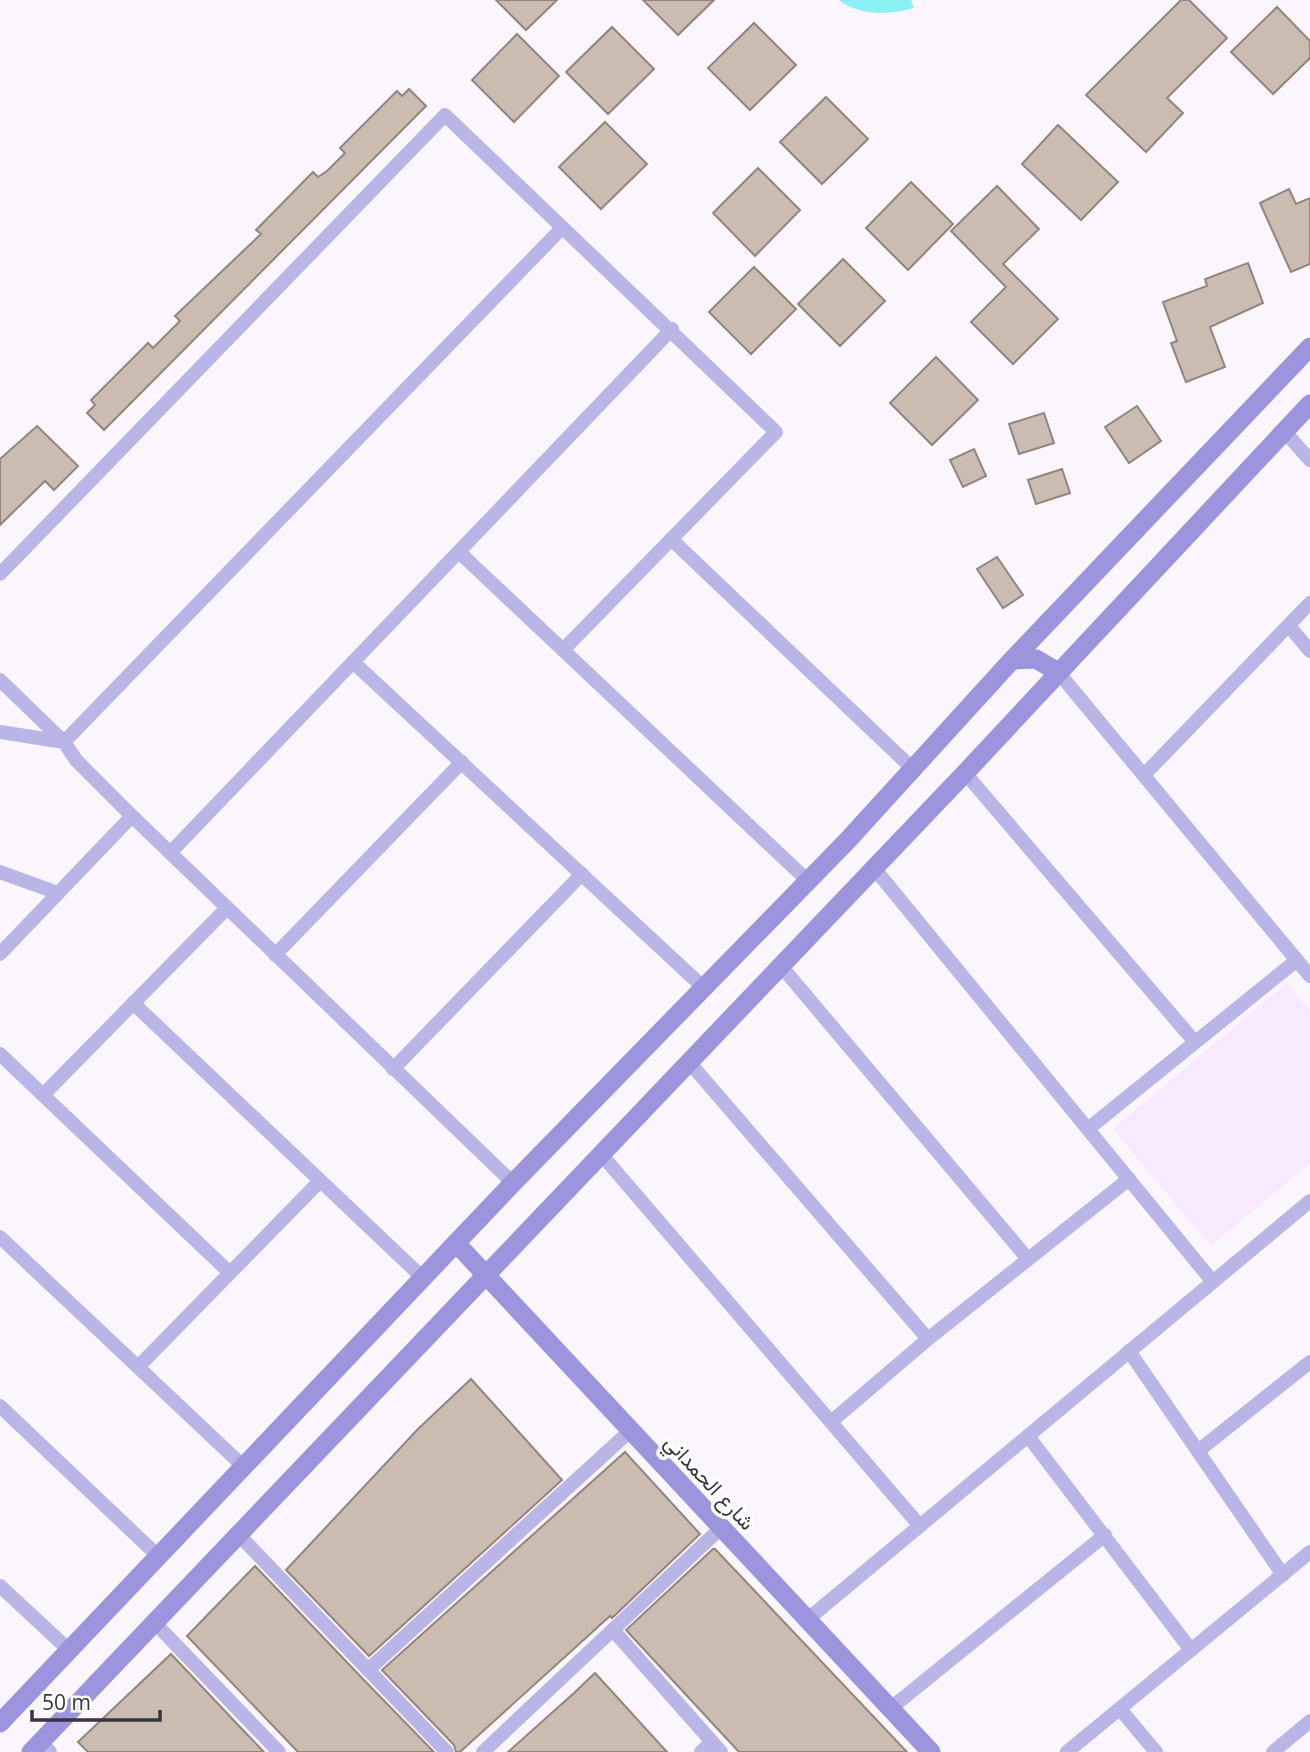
<svg xmlns="http://www.w3.org/2000/svg" width="1310" height="1752" font-family="'Open Sans',Vazirmatn,sans-serif">
	<style>
		.built { fill: #f8e9fe }
		.water { fill: #8bf0f4 }
		.building { fill: #cabcb1; stroke: #93857c; stroke-width: 2 }
		.lines { fill: none; stroke-linecap: round; stroke-linejoin: round }
		.street { stroke: #b9b5e7; stroke-width: 14 }
		.secondary { stroke: #9c94dc; stroke-width: 19 }
		.labels { text-anchor: middle; dominant-baseline: central; stroke-width: 7; stroke-linejoin: round; paint-order: stroke }
		.street-label { font-size: 21px; fill: #39353b; stroke: #fff }
	</style>
	<rect width="100%" height="100%" fill="#fbf5fd"/>
	<!-- built -->
	<polygon class="built" points="1287,983 1310,1010 1310,1163 1211,1246 1113,1129"/>
	<!-- water -->
	<path class="water" d="M839,0H911L914,8C890,15 860,16 839,0Z"/>
	<!-- building -->
	<g class="building">
		<polygon points="496,0 557,0 526,30"/>
		<polygon points="643,0 714,0 678,35"/>
		<polygon points="1181,0 1189,0 1227,38 1167,98 1183,113 1146,152 1086,95"/>
		<polygon points="1277,7 1310,41 1310,58 1273,94 1231,52"/>
		<polygon points="754,23 796,65 750,110 708,68"/>
		<polygon points="612,27 654,69 608,114 566,72"/>
		<polygon points="517,34 559,76 514,122 472,80"/>
		<polygon points="409,89 426,106 104,430 87,413 95,405 91,400 148,343 153,348 180,321 175,316 261,234 256,230 313,172 318,177 327,171 345,153 340,148 397,91 402,96"/>
		<polygon points="826,97 868,139 822,184 780,142"/>
		<polygon points="605,122 647,164 601,209 559,167"/>
		<polygon points="1058,125 1118,182 1081,220 1022,164"/>
		<polygon points="758,168 800,210 755,256 713,213"/>
		<polygon points="911,182 953,224 908,270 866,228"/>
		<polygon points="997,186 1039,229 1003,264 1058,319 1013,364 971,322 1006,287 951,231"/>
		<polygon points="1289,189 1296,204 1310,198 1310,264 1291,272 1260,203"/>
		<polygon points="843,259 885,301 840,346 798,304"/>
		<polygon points="1248,263 1263,303 1210,327 1225,367 1186,382 1171,343 1177,341 1163,302 1207,286 1205,279"/>
		<polygon points="754,267 796,309 751,354 709,312"/>
		<polygon points="936,357 978,400 932,445 890,403"/>
		<polygon points="1137,406 1161,441 1129,463 1105,427"/>
		<polygon points="1044,413 1054,443 1019,454 1009,424"/>
		<polygon points="37,426 78,466 54,490 45,481 0,525 0,459"/>
		<polygon points="974,449 986,476 963,487 950,460"/>
		<polygon points="1062,469 1070,493 1036,504 1028,480"/>
		<polygon points="997,557 1023,595 1003,608 977,569"/>
		<polygon points="471,1379 562,1480 369,1656 286,1570 418,1429"/>
		<polygon points="625,1452 700,1534 612,1618 610,1616 460,1752 456,1752 454,1745 382,1670"/>
		<polygon points="713,1549 715,1549 907,1752 739,1752 626,1630"/>
		<polygon points="255,1566 361,1677 434,1752 298,1752 187,1636"/>
		<polygon points="171,1654 240,1727 264,1752 88,1752 78,1742"/>
		<polygon points="595,1673 667,1752 508,1752 574,1693"/>
	</g>
	<g class="lines">
		<!-- street -->
		<g class="street">
			<polyline points="1284,431 1310,460"/>
			<polyline points="671,539 913,769"/>
			<polyline points="459,552 808,881"/>
			<polyline points="0,574 445,115 776,432 563,650"/>
			<polyline points="1289,626 1310,651"/>
			<polyline points="353,662 704,988"/>
			<polyline points="1058,672 1310,976"/>
			<polyline points="0,680 64,742 561,229"/>
			<polyline points="0,732 64,742 76,760 132,816 513,1183"/>
			<polyline points="965,773 1194,1041"/>
			<polyline points="1144,775 1310,603"/>
			<polyline points="170,853 672,329"/>
			<polyline points="874,868 1213,1282"/>
			<polyline points="0,872 58,893"/>
			<polyline points="0,954 132,816"/>
			<polyline points="275,955 462,762"/>
			<polyline points="781,966 1028,1259"/>
			<polyline points="133,1003 423,1278"/>
			<polyline points="0,1054 230,1273"/>
			<polyline points="689,1062 928,1339"/>
			<polyline points="393,1069 582,874"/>
			<polyline points="43,1095 227,908"/>
			<polyline points="1088,1129 1297,960"/>
			<polyline points="601,1154 920,1526"/>
			<polyline points="0,1237 244,1467"/>
			<polyline points="1129,1351 1283,1575"/>
			<polyline points="138,1367 320,1181"/>
			<polyline points="0,1406 158,1556"/>
			<polyline points="832,1421 928,1339 1129,1179"/>
			<polyline points="1028,1436 1191,1650"/>
			<polyline points="1198,1451 1310,1362"/>
			<polyline points="238,1534 447,1752"/>
			<polyline points="0,1586 69,1650"/>
			<polyline points="808,1619 1310,1201"/>
			<polyline points="154,1622 279,1752"/>
			<polyline points="613,1630 721,1752"/>
			<polyline points="368,1670 631,1430"/>
			<polyline points="891,1708 1105,1535"/>
			<polyline points="1120,1709 1156,1752"/>
			<polyline points="41,1742 50,1752"/>
			<polyline points="483,1752 722,1527"/>
			<polyline points="701,1752 712,1742"/>
			<polyline points="1067,1752 1310,1552"/>
			<polyline points="1273,1752 1310,1721"/>
		</g>
		<!-- secondary -->
		<g class="secondary">
			<polyline points="1012,660 1036,659 1058,672"/>
			<polyline points="456,1243 931,1752"/>
			<polyline points="0,1723 513,1183 847,841 1012,660 1310,347"/>
			<polyline points="31,1752 965,773 1310,404"/>
		</g>
	</g>
	<g class="labels">
		<!-- street labels -->
		<g class="street-label">
			<text transform="translate(710 1482) rotate(47)">شارع الحمداني</text>
		</g>
	</g>
	<!-- scale -->
	<path d="M32 1710v10h128v-10" fill="none" stroke="#39353b" stroke-width="3.5"/>
	<text x="42" y="1710" font-size="21" fill="#39353b" stroke="#ffffff" stroke-width="5" paint-order="stroke">50 m</text>
</svg>
